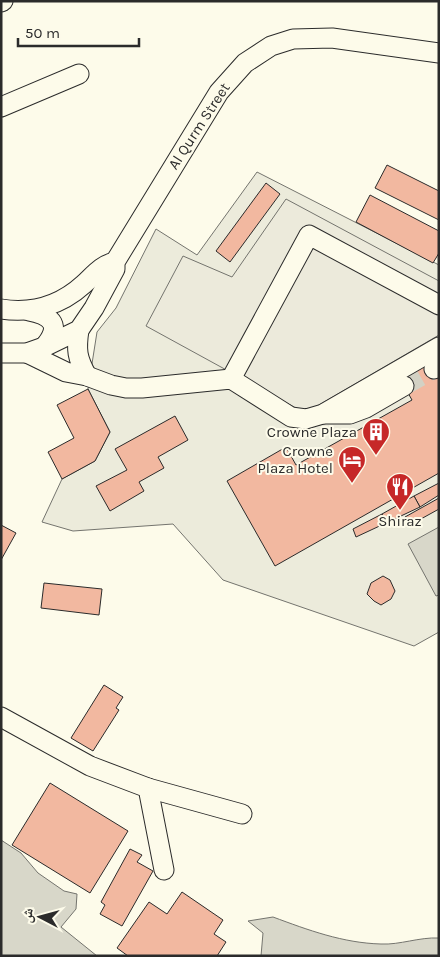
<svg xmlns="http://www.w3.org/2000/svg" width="440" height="957" font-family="Karla,'Noto Naskh Arabic',sans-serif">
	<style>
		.green { fill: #ecebdb; stroke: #74746e }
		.parking { fill: #eceadb; stroke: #74746e }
		.water { fill: #d8d7c9; stroke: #74746e }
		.building { fill: #f2b8a0; stroke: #2b2b2b }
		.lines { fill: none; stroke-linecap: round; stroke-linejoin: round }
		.minor-tunnel { stroke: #d3d1c4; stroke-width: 19; stroke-dasharray: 19 9; stroke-linecap: butt }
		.minor-casing { stroke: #2b2b2b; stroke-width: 21 }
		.minor { stroke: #fdfbea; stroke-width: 19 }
		.labels { text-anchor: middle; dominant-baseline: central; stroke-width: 4; stroke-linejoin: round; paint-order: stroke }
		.street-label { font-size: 15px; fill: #2b2b2b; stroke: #fdfbea }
		.poi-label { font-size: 15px; fill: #2b2b2b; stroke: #fdfbea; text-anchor: end }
	</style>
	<rect width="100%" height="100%" fill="#fdfbea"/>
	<!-- green -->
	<polygon class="green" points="257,172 439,265 439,632 414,646 223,580 173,524 73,531 42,522 62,479 95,461 110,432 88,389 97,332 116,308 156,229 197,255"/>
	<!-- parking -->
	<polygon class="parking" points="286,199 439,281 439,335 305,413 146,326 183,256 232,277"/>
	<!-- water -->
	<g class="water">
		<polygon points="439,527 439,595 436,596 408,544"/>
		<polygon points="1,840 21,853 38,873 64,891 77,894 76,909 61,927 97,956 1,956"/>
		<path d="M273,917C308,930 343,943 381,944C400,945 419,937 439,938V956H261L263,933L248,921Z"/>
	</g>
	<!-- building -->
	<g class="building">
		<polygon points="387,165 439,191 439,220 375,188"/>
		<polygon points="266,183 280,194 230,262 216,251"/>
		<polygon points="370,195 439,231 439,253 433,263 356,222"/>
		<polygon points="430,361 439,377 439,473 275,566 227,481 286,447 296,465 412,400 400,379"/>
		<polygon points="88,389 110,432 95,461 62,479 48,452 74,438 57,405"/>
		<polygon points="175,416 188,440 158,457 164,468 139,482 144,491 110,511 96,486 127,470 115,449"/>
		<polygon points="439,483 439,495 420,507 414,496"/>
		<polygon points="414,496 420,507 386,523 382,514"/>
		<polygon points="439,498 439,509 410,525 405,517"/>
		<polygon points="382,514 386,523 356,537 353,529"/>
		<polygon points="1,525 16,533 1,560"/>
		<polygon points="383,576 390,580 395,591 391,599 381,605 374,601 367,594 371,583"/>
		<polygon points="44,583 102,589 99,615 41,608"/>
		<polygon points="104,685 123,697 116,708 119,710 93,751 71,738"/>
		<polygon points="50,783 128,831 90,893 12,845"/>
		<polygon points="130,849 142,855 137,862 153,871 122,926 100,914 105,905 101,902"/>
		<polygon points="182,892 223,920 214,934 226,942 217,956 128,956 117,948 149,902 167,914"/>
	</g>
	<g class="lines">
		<!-- minor-tunnel -->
		<polyline class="minor-tunnel" points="404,386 434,369"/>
		<defs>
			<g id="minor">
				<polyline points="1,2 3,1"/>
				<polyline points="1,107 79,74"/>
				<path d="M1,309C32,314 61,305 84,284C94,275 101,265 115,262"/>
				<path d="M29,311C53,316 62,326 44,347"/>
				<path d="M79,330C76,350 77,358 87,376"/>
				<polyline points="1,353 27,353 44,347 79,330 94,308 115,269 115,262 219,92 245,63 271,46 293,39 332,38 439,53"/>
				<polyline points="27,353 66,372 87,376 111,385 126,388 142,388 231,379 291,417 306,419 323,414 439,347"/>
				<polyline points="434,369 439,367"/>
				<polyline points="231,379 309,235 439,305"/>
				<polyline points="324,414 350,414 366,408 404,386"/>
				<polyline points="1,717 90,766 148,788 164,870"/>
				<polyline points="148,788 242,814"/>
			</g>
		</defs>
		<!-- minor casing -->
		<use href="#minor" class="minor-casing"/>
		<!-- minor -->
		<use href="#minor" class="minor"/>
	</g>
	<!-- icons -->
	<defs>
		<symbol id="building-pin" viewBox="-11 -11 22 30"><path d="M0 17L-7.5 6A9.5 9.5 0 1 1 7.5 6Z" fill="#c62828" stroke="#fdfbea"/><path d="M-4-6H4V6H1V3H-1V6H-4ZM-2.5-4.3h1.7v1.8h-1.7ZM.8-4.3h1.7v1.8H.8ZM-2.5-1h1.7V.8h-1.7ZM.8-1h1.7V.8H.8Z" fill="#fff"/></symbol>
		<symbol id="hotel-pin" viewBox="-11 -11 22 30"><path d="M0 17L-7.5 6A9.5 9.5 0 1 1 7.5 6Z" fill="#c62828" stroke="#fdfbea"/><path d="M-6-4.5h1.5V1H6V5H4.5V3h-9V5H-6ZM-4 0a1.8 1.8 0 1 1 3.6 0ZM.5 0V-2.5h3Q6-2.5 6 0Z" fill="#fff"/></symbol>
		<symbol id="restaurant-pin" viewBox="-11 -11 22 30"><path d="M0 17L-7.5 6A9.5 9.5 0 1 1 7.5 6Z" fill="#c62828" stroke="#fdfbea"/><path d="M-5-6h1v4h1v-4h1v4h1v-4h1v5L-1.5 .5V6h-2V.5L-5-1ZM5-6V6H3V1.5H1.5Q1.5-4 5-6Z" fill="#fff"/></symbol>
	</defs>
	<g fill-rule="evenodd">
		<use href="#building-pin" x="360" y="416" width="32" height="43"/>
		<use href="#hotel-pin" x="336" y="444" width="32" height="43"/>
		<use href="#restaurant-pin" x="384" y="471" width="32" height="43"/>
	</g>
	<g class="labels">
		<!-- street labels -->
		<g class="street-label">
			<text transform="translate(199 126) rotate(-57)">Al Qurm Street</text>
		</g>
		<!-- poi labels -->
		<g class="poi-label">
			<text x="357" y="432">Crowne Plaza</text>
			<text x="333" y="451">Crowne<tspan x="333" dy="17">Plaza Hotel</tspan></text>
			<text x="400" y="521" text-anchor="middle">Shiraz</text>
		</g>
	</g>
	<!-- border -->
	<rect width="440" height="957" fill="none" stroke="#2b2b2b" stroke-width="5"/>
	<!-- north arrow -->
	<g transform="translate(40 917) rotate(276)" stroke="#fdfbea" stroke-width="4" paint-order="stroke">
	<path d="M0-4L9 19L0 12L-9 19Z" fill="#2b2b2b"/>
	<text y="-8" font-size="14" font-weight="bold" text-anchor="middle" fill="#2b2b2b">ش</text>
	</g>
	<!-- scale -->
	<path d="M18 38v8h121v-8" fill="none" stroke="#2b2b2b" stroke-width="2.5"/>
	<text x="25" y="38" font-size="15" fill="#2b2b2b" stroke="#fdfbea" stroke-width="4" paint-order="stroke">50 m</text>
</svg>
